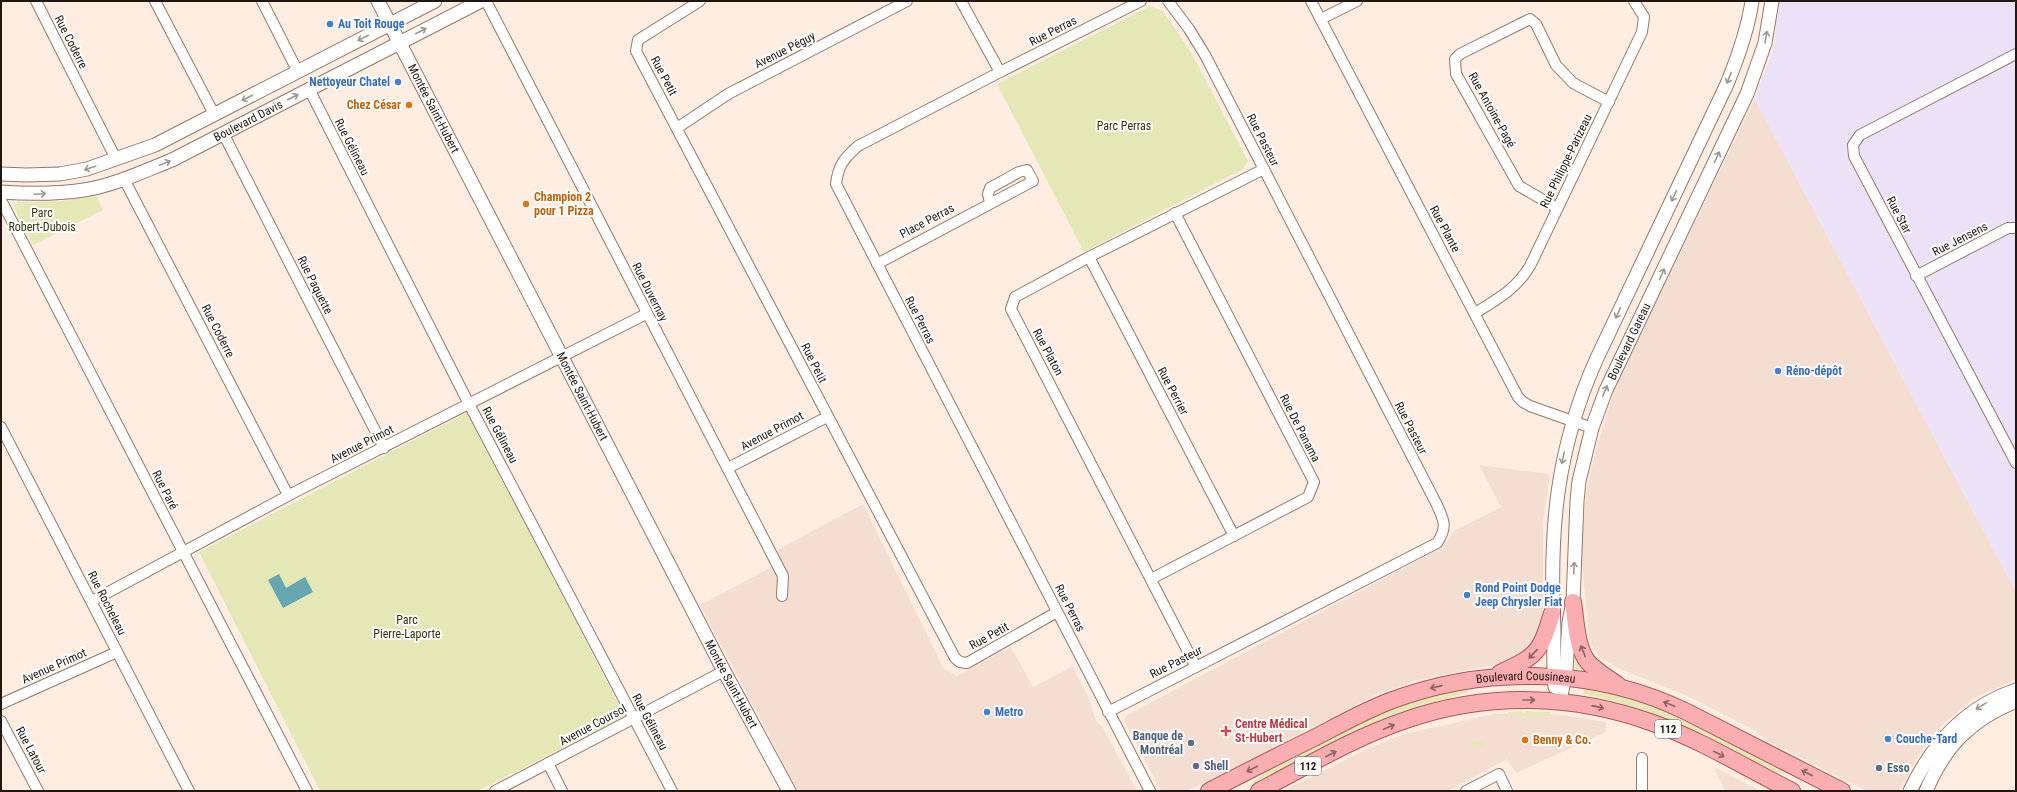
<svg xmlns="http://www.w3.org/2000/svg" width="2017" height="792" font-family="'Roboto Condensed',sans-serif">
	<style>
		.commercial { fill: #f4ded1 }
		.industrial { fill: #ebe2f8 }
		.green { fill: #e3e8b6 }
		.water { fill: #67a5b1 }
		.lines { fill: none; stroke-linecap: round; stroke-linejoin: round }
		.minor-casing { stroke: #937968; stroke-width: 12 }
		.tertiary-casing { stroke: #937968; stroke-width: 15 }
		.primary-casing { stroke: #ab5657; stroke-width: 18 }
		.minor { stroke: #fff; stroke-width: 10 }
		.tertiary { stroke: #fff; stroke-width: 13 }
		.primary { stroke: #faaeb1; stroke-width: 16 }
		.oneway { stroke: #9b9793 }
		.oneway2 { stroke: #8e6260 }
		.shop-dot { fill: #3f7fe0; stroke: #fff; stroke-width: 1.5 }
		.food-dot { fill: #e8710a; stroke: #fff; stroke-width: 1.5 }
		.health-dot { fill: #e0444e; stroke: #fff; stroke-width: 1.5 }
		.service-dot { fill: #5c6f8a; stroke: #fff; stroke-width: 1.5 }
		.labels { text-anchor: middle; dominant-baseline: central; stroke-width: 4; stroke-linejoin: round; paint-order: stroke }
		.shield { fill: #fff; stroke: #645d58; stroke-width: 1 }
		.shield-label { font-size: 11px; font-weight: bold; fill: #211710 }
		.shop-label { font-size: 12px; font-weight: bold; fill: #366cbe; stroke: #fff; text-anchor: start }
		.street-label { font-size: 12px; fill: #211710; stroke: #fff }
		.food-label { font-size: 12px; font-weight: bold; fill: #c56008; stroke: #fff; text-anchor: start }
		.park-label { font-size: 12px; fill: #32340d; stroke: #fff }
		.health-label { font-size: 12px; font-weight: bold; fill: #be3a42; stroke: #fff; text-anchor: start }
		.service-label { font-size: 12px; font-weight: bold; fill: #4e5e75; stroke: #fff; text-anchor: start }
	</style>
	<rect width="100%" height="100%" fill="#ffede2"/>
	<!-- commercial -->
	<g class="commercial">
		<polygon points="1755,99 2016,592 2016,679 1974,698 1939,728 1926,743 1899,791 1867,791 1766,740 1752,729 1692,698 1618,668 1599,657 1590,643 1581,556 1586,493 1596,449 1618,379"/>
		<polygon points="1479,465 1550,474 1543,522 1543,609 1536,639 1523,654 1507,662 1417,680 1378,694 1187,791 1161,791 1124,720 1127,715 1443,547 1455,530 1501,507"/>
		<polygon points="863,504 944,669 957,676 1011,647 1033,687 1073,666 1089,699 1097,723 1102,726 1137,791 798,791 700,605 770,568 779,549"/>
		<polygon points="1541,713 1563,715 1606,722 1606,732 1516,773 1507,759 1448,791 1283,791 1369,748 1404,734 1494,714"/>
		<polygon points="1714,767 1761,791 1725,791"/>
	</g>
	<!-- industrial -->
	<polygon class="industrial" points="1777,1 2016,1 2016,592 1755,99 1775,44"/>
	<!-- green -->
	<g class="green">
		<polygon points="1150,6 1163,11 1192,54 1248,161 1243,169 1084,252 997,84"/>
		<polygon points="96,196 103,210 33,245 15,209 15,204 19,202 61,201"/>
		<polygon points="468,412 625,717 477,791 320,791 199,552"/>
		<polygon points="1575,651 1592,672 1575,669"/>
		<path d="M1463,689H1467L1468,692L1391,715L1246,788L1274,766L1379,714L1380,715C1395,702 1439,694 1460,690L1463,691Z"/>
		<path d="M1584,689C1658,700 1723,738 1788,772L1787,775L1776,772C1710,739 1657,708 1583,694Z"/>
		<polygon points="1523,711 1523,716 1509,715 1508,712"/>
		<polygon points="1525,711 1552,712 1546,716 1526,716"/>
		<polygon points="1483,741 1484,745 1472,749 1471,744"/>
	</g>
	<!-- water -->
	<polygon class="water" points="279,574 286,588 305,577 313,592 283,608 268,580"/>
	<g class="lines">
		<defs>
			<g id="minor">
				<polyline points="36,1 116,159"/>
				<polyline points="155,1 214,114"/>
				<polyline points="262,1 298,72"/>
				<polyline points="486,1 783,576 782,596"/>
				<polyline points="700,1 638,40 636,51 955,658 960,662 967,663 1057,612"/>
				<polyline points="961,1 1000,72"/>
				<path d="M1141,1L1000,72L858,146C844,158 838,166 836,184L1150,791"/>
				<polyline points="1311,1 1518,397 1523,402 1530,406 1592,428"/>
				<polyline points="1321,19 1357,1"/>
				<polyline points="2016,54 1860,135 1853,145 1854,156 2016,463"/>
				<polyline points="309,89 469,404 672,791"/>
				<polyline points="677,128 728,94 907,1"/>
				<polyline points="223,133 384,448"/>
				<polyline points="124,179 288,495"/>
				<polyline points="1,200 307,791"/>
				<polyline points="1557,208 1519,186 1456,74 1455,59 1460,54 1530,19 1536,24 1556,65 1573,83 1609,102"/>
				<polyline points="1089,257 1234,536"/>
				<polyline points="877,264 1033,181 1027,170 1019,172 990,188 988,194 990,202"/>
				<polyline points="1916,276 2008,228 2016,228"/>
				<path d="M1475,313C1498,299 1516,289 1530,266L1642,32L1644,17L1634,1"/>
				<polyline points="1,427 189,791"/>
				<polyline points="728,468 827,417"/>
				<polyline points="1151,579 1308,497 1314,482 1175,213"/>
				<polyline points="92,601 293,493 646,314"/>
				<polyline points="1196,667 1011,309 1015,297 1089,257 1264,169"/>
				<polyline points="1,704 117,652"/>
				<path d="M1108,712L1437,543C1448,527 1444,520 1436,503L1205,55L1189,29L1168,1"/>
				<polyline points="1,721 38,791"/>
				<polyline points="1642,758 1642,791"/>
				<polyline points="548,763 562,791"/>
				<polyline points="495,791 724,671"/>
				<polyline points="1466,791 1499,774 1507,791"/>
			</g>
			<g id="tertiary">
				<path id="s1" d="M378,1L724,671L789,791"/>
				<polyline points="1,174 26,175 60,174 87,169 155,145 435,1"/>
				<path id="s2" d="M1,192C29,194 57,194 84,190C115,185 144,171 172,160L481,1"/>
				<path d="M1555,687C1553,668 1554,649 1554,630C1549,531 1556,449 1597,358L1727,84C1738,57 1748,30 1752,1"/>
				<path id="s3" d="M1560,701L1566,670L1569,622L1573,602L1577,501L1579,481L1592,428L1606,390L1747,94L1765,43L1772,1"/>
				<path d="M1910,791C1932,744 1966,707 2016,690"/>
				<path d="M1926,791C1945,746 1970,720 2016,701"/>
			</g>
			<g id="primary">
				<path d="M1573,602C1576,620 1576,647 1588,662C1596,671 1608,678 1618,685"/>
				<path d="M1500,673C1538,655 1540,653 1552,613"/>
				<path id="s4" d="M1209,791C1244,773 1279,755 1314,738C1339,725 1364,711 1390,701C1485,665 1595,667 1687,712L1842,791"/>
				<path d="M1259,791C1307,766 1355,737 1406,720C1487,692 1573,694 1653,723C1701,740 1746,768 1792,791"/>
			</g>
		</defs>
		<!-- minor casing -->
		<use href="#minor" class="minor-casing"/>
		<!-- tertiary casing -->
		<use href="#tertiary" class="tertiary-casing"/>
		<!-- primary casing -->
		<use href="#primary" class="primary-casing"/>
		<!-- minor -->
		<use href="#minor" class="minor"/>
		<!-- tertiary -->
		<use href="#tertiary" class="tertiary"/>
		<!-- primary -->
		<use href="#primary" class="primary"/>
	</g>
	<!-- one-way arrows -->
	<defs><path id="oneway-shaft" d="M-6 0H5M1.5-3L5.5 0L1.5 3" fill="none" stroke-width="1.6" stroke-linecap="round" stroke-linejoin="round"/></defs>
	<g class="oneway">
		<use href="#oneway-shaft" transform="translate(421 31) rotate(-27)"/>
		<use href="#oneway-shaft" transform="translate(1766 37) rotate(-81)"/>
		<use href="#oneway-shaft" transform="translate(363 38) rotate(153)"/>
		<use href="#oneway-shaft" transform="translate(1729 78) rotate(112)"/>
		<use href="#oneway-shaft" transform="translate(293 97) rotate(-27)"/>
		<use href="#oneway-shaft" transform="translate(247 98) rotate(153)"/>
		<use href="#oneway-shaft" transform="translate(1717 157) rotate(-65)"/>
		<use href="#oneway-shaft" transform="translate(165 163) rotate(-22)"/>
		<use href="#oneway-shaft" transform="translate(90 168) rotate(162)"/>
		<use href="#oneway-shaft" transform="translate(40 194) rotate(-3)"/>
		<use href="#oneway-shaft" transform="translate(1674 196) rotate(115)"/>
		<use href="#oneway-shaft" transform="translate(1662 274) rotate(-65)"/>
		<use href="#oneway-shaft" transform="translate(1618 313) rotate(115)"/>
		<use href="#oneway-shaft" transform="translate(1605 391) rotate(-67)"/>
		<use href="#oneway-shaft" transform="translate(1563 458) rotate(102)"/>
		<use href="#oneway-shaft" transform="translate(1574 568) rotate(-88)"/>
		<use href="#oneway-shaft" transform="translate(1981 706) rotate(149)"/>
	</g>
	<g class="oneway2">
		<use href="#oneway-shaft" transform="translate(1583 651) rotate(-112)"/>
		<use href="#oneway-shaft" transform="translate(1533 654) rotate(133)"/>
		<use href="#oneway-shaft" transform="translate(1436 687) rotate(167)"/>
		<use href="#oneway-shaft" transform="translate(1529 700)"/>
		<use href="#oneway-shaft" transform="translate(1669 704) rotate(-158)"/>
		<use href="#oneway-shaft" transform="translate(1598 707) rotate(13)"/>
		<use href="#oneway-shaft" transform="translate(1389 727) rotate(-23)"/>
		<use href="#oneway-shaft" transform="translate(1331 754) rotate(-27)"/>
		<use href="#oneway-shaft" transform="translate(1719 754) rotate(27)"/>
		<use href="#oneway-shaft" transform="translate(1252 769) rotate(153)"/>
		<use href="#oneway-shaft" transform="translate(1807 773) rotate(-153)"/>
	</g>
	<!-- markers -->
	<g class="shop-dot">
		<circle cx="330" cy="24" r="4"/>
		<circle cx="398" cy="82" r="4"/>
		<circle cx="1778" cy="371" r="4"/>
		<circle cx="1467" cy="595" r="4"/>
		<circle cx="987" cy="712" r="4"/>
		<circle cx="1888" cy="739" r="4"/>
	</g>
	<g class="food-dot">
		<circle cx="409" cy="105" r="4"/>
		<circle cx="526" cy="204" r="4"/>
		<circle cx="1525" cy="740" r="4"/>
	</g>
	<path class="health-dot" d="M1224 725h4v4h4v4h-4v4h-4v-4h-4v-4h4z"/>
	<g class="service-dot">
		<circle cx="1191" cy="743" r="4"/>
		<circle cx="1196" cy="766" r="4"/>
		<circle cx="1879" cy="768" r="4"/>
	</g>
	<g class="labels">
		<!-- shield labels -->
		<g class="shield">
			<rect x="1655" y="720" width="26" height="18" rx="3"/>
			<rect x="1295" y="757" width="26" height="18" rx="3"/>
		</g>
		<g class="shield-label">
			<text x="1668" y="729">112</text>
			<text x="1308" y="766">112</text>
		</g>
		<!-- shop labels -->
		<g class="shop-label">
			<text x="338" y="24">Au Toit Rouge</text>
			<text x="390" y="82" text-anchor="end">Nettoyeur Chatel</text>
			<text x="1786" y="371">Réno-dépôt</text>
			<text x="1475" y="588">Rond Point Dodge<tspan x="1475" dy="14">Jeep Chrysler Fiat</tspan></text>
			<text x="995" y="712">Metro</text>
			<text x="1896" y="739">Couche-Tard</text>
		</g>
		<!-- street labels -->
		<g class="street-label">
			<text transform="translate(1053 31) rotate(-27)">Rue Perras</text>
			<text transform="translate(71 42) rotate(63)">Rue Coderre</text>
			<text transform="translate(785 50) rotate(-27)">Avenue Péguy</text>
			<text transform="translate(664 76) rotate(62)">Rue Petit</text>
			<text stroke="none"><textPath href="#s1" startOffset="121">Montée Saint-Hubert</textPath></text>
			<text transform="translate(1492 110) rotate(61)">Rue Antoine-Pagé</text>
			<text stroke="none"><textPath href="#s2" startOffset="262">Boulevard Davis</textPath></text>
			<text transform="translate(1263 140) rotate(63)">Rue Pasteur</text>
			<text transform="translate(352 147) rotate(63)">Rue Gélineau</text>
			<text transform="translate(1566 161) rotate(-64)">Rue Philippe-Parizeau</text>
			<text transform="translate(1899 215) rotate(62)">Rue Star</text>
			<text transform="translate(927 221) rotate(-28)">Place Perras</text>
			<text transform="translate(1445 229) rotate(62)">Rue Plante</text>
			<text transform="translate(1960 239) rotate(-27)">Rue Jensens</text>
			<text transform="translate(315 285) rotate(63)">Rue Paquette</text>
			<text transform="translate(650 292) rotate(63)">Rue Duvernay</text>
			<text transform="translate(920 320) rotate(63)">Rue Perras</text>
			<text transform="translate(218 331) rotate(63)">Rue Coderre</text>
			<text stroke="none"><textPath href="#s3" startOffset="370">Boulevard Gareau</textPath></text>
			<text transform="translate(1048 352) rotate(62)">Rue Platon</text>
			<text transform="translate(814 363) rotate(63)">Rue Petit</text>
			<text transform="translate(1173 391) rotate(62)">Rue Perrier</text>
			<text stroke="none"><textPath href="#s1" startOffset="445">Montée Saint-Hubert</textPath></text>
			<text transform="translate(1300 428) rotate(63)">Rue De Panama</text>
			<text transform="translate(1411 428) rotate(63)">Rue Pasteur</text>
			<text transform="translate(772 431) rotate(-28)">Avenue Primot</text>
			<text transform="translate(500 435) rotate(62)">Rue Gélineau</text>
			<text transform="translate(362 444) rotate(-27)">Avenue Primot</text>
			<text transform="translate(165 490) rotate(63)">Rue Paré</text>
			<text transform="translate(107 603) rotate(63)">Rue Rocheleau</text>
			<text transform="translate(1070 608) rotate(63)">Rue Perras</text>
			<text transform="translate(989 636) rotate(-29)">Rue Petit</text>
			<text transform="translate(1176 662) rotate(-27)">Rue Pasteur</text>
			<text transform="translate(54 666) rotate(-24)">Avenue Primot</text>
			<text stroke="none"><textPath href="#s4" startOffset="341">Boulevard Cousineau</textPath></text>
			<text stroke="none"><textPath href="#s1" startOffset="769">Montée Saint-Hubert</textPath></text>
			<text transform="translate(650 722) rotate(62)">Rue Gélineau</text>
			<text transform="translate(593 725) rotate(-28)">Avenue Coursol</text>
			<text transform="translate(31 750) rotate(62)">Rue Latour</text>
		</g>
		<!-- food labels -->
		<g class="food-label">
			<text x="401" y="105" text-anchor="end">Chez César</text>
			<text x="534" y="197">Champion 2<tspan x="534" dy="14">pour 1 Pizza</tspan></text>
			<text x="1533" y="740">Benny &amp; Co.</text>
		</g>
		<!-- park labels -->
		<g class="park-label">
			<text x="1124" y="126">Parc Perras</text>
			<text x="42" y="213">Parc<tspan x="42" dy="14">Robert-Dubois</tspan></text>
			<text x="407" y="620">Parc<tspan x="407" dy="14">Pierre-Laporte</tspan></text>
		</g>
		<!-- health labels -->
		<g class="health-label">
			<text x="1235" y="724">Centre Médical<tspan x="1235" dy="14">St-Hubert</tspan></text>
		</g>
		<!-- service labels -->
		<g class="service-label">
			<text x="1183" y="736" text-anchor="end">Banque de<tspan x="1183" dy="14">Montréal</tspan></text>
			<text x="1204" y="766">Shell</text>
			<text x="1887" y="768">Esso</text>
		</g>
	</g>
	<!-- border -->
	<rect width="2017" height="792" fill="none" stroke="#211710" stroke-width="4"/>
</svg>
